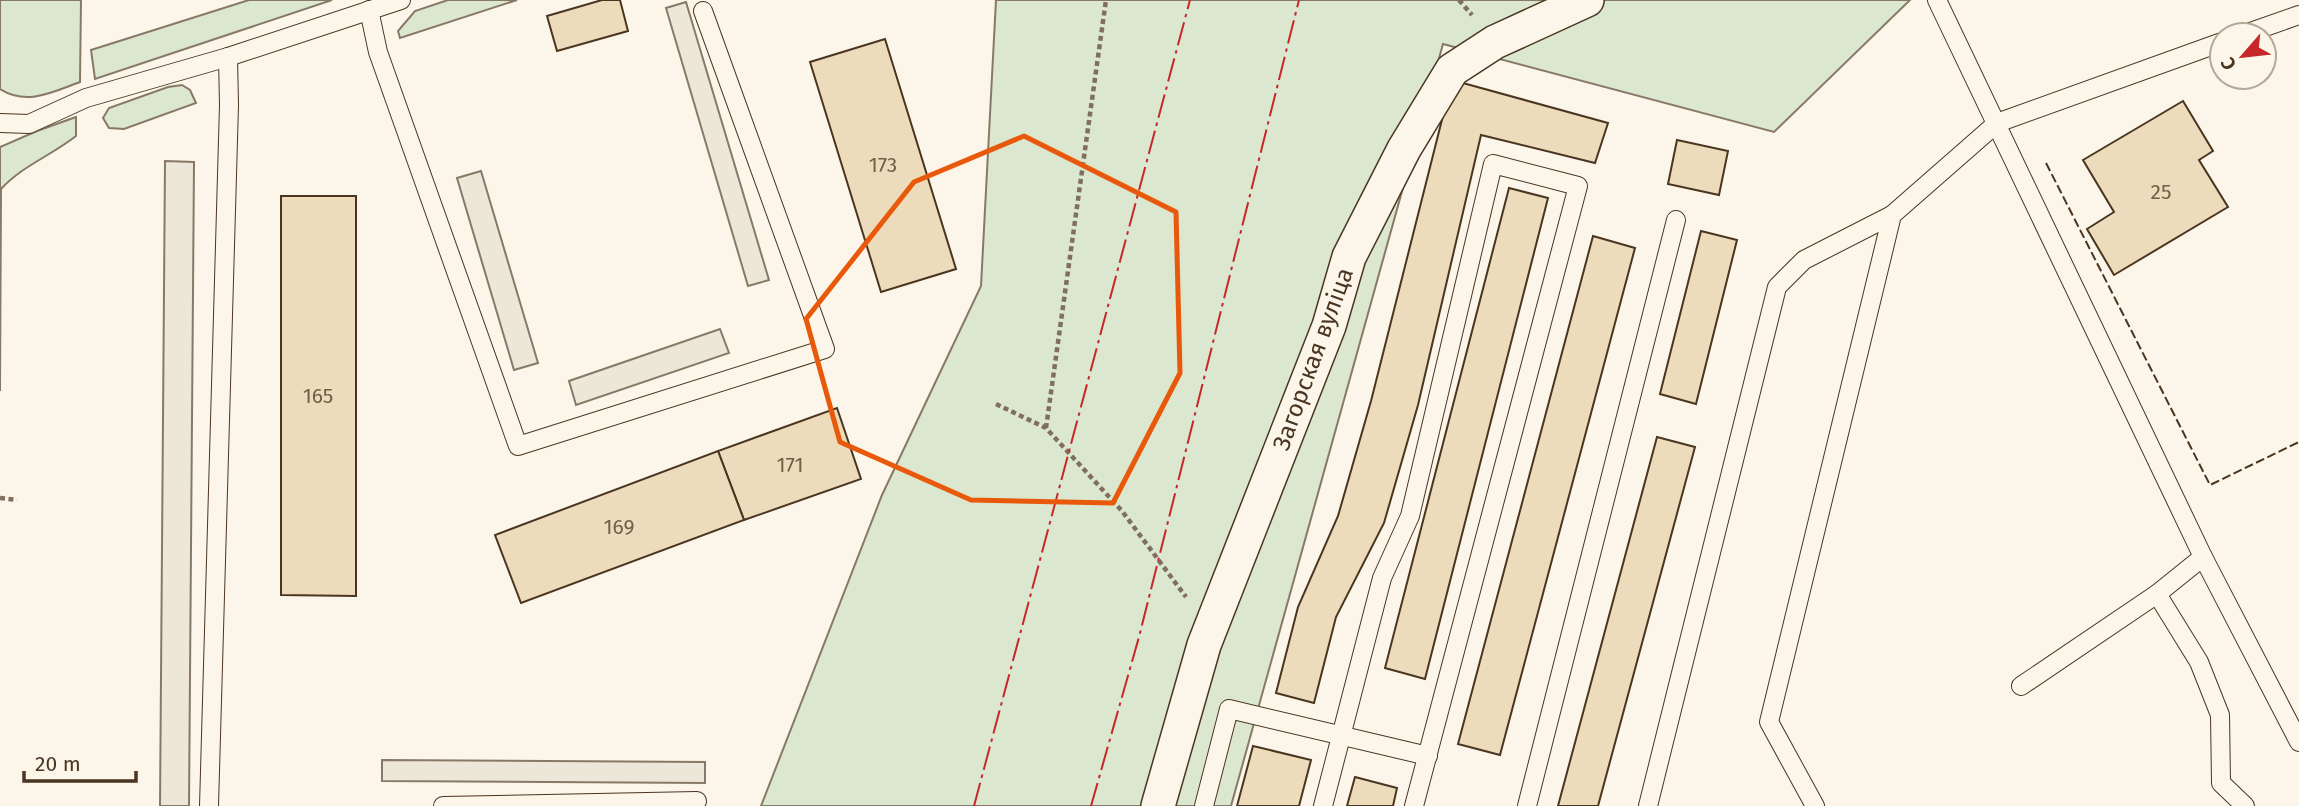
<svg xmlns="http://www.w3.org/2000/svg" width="2299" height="806" font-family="'Fira Sans',sans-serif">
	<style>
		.green { fill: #dce7d0; stroke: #887966; stroke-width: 2 }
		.parking { fill: #ede7d9; stroke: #887966; stroke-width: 2 }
		.building { fill: #ecdcbc; stroke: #4a3520; stroke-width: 2 }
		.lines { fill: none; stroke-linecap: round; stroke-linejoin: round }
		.service-casing { stroke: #4a3520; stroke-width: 20 }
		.minor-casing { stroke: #4a3520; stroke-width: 36 }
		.path { stroke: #7f6f5c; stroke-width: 4.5; stroke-dasharray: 5 3.5; stroke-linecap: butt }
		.service { stroke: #fbf6e9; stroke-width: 18 }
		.minor { stroke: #fbf6e9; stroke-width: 33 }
		.fence { stroke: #4a3520; stroke-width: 2; stroke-dasharray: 9 3.5; stroke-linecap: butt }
		.power { stroke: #c62828; stroke-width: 2; stroke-dasharray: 24 5 3.5 5; stroke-linecap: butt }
		.marked { fill: none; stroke: #e8590c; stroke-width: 5; stroke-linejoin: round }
		.labels { text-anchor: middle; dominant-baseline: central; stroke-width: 5; stroke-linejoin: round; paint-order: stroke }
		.number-label { font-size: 21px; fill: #725f47 }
		.street-label { font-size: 24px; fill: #4a3520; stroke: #fbf6e9 }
	</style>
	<rect width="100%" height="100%" fill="#fbf6e9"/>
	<!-- green -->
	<g class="green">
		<path d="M0,0H81L80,82C53,92 27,106 0,89Z"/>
		<polygon points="249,0 332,0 95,79 91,50"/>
		<polygon points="448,0 517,0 400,38 398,31 415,11"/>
		<polygon points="996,0 1910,0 1774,132 1443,44 1231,806 761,806 882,495 981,286"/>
		<polygon points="182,85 190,90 196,103 124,129 109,128 103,118 109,108 168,87"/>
		<path d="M76,117V136C52,155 22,166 1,189L0,391V147L37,131Z"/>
	</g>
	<!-- parking -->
	<g class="parking">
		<polygon points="686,2 769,280 748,286 666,8"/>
		<polygon points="165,161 194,162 189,806 160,806"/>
		<polygon points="481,171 538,363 514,370 457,178"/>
		<polygon points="720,329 729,353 576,405 569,381"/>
		<polygon points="382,760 705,762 705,783 382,781"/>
	</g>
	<!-- building -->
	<g class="building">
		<polygon points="602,0 620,0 628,31 557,51 547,16"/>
		<polygon points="885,39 956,269 881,292 810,62"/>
		<polygon points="1452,80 1608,123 1595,163 1481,135 1418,405 1384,523 1336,617 1314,703 1276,693 1298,607 1338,516 1371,401"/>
		<polygon points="2183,101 2213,151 2199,160 2228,207 2114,275 2087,229 2114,212 2083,160"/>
		<polygon points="1677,140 1728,151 1719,195 1668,184"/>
		<polygon points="1509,188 1548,198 1425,679 1385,668"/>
		<polygon points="281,196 356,196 356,596 281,595"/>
		<polygon points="1701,231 1737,240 1696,404 1660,394"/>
		<polygon points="1593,236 1635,248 1500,755 1458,744"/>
		<polygon points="837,408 861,479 744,520 718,451"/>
		<polygon points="1657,437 1695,447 1598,806 1558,806"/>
		<polygon points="718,451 744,520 521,603 495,535"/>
		<polygon points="1253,746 1311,760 1299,806 1237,806"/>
		<polygon points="1355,777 1397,788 1393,806 1347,806"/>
	</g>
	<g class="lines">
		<defs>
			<g id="service">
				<polyline points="1937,0 2203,557 2299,742"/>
				<polyline points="369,10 378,52 518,446 825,349 703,11"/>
				<polyline points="2242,35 2299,15"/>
				<polyline points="0,123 29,124 86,98 228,57 401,0"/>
				<polyline points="2157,594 2199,662 2220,715 2221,783 2245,806"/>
				<polyline points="2021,686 2157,594 2203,557"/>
				<polyline points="209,806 229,105 228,57"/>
				<polyline points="443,806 697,801"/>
				<polyline points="1204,806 1229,709 1428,756"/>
				<polyline points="1323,806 1382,578 1410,516 1493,164 1578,186 1414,806"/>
				<polyline points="1527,806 1676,220"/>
				<polyline points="1648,806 1777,287 1804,260 1892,215"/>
				<polyline points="1815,806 1769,722 1892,215 1997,123 2222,42"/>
			</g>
			<polyline id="minor" points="1158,806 1204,645 1329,326 1349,257 1404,149 1452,70 1495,42 1587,0"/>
		</defs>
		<!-- service casing -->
		<use href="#service" class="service-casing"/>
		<!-- minor casing -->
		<use href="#minor" class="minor-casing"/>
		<!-- path -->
		<g class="path">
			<polyline points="1459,0 1472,15"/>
			<polyline points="996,404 1046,428 1122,511 1186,597"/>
			<polyline points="1046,428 1106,0"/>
			<polyline points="0,498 17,500"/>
		</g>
		<!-- service -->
		<use href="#service" class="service"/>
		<!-- minor -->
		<use href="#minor" class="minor"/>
		<!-- fence -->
		<polyline class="fence" points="2046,163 2210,485 2299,442"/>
		<!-- power -->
		<g class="power">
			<polyline points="974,806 1190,0"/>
			<polyline points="1091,806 1139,637 1299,0"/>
		</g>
	</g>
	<!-- marked area -->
	<path class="marked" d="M1024,136L1176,212L1180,373L1113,503L971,500L840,442L806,319L914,182Z"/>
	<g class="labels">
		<!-- number labels -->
		<g class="number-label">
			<text x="883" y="165">173</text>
			<text x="2161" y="192">25</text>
			<text x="318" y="396">165</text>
			<text x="790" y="465">171</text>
			<text x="619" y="527">169</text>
		</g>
		<!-- street labels -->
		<g class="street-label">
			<text transform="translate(1313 359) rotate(-70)">Загорская вуліца</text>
		</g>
	</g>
	<!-- north arrow -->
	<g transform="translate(2243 56) rotate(242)"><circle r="33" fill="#fbf6e9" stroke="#b4a999" stroke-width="2"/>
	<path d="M0-5L12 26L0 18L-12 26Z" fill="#c62828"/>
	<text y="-10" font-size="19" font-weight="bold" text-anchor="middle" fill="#4a3520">С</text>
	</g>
	<!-- scale -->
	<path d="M24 771v10h112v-10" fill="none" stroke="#4a3520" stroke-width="3.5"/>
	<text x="35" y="771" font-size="21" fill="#4a3520" stroke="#fbf6e9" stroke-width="5" paint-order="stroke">20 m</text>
</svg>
